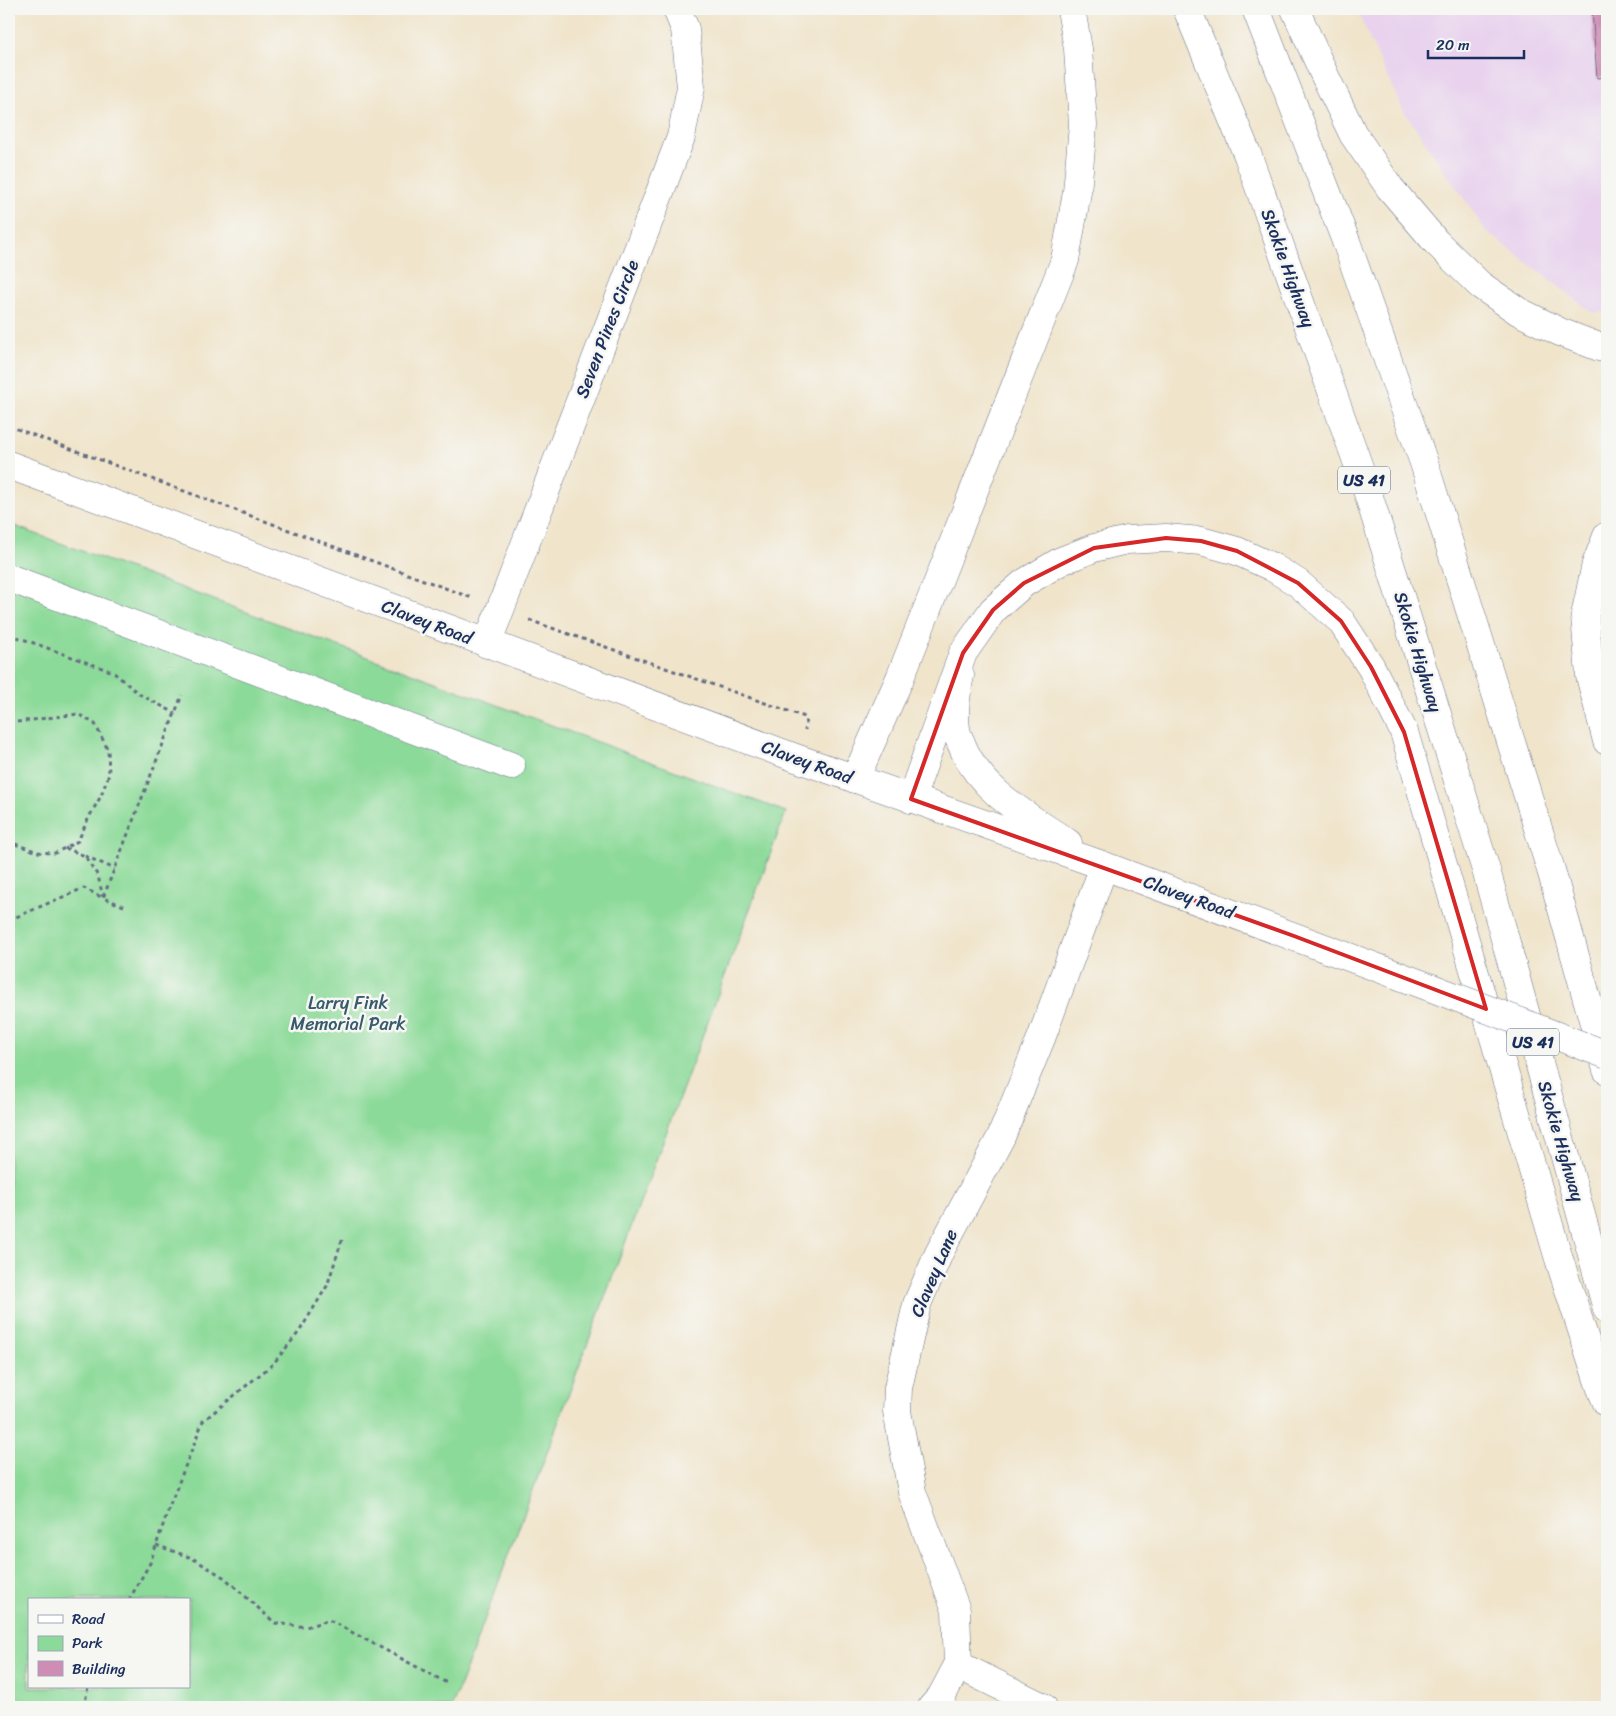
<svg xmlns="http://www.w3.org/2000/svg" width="1616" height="1716" font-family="Sriracha,sans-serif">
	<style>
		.built { fill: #e8d2ee }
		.green { fill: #8cda99; stroke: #54847c; fill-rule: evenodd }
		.building { fill: #cf8db5 }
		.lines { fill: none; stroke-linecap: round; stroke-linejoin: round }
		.minor-casing { stroke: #666e84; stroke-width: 29 }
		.major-casing { stroke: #666e84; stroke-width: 29 }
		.highway-casing { stroke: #666e84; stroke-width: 29 }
		.path { stroke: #666e84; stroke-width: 3; stroke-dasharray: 4 4; stroke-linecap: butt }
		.minor { stroke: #fff; stroke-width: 28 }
		.major { stroke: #fff; stroke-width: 28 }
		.highway { stroke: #fff; stroke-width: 28 }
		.major-bridge-casing { stroke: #666e84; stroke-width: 29; stroke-linecap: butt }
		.major-bridge { stroke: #fff; stroke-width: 28 }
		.marked { fill: none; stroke: #d62828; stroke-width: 4; stroke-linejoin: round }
		.labels { text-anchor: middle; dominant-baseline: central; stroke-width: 5; stroke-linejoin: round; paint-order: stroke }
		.shield { fill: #f6f6f2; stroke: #5d6b8a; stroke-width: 1 }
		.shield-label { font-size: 16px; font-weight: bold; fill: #1b2f5e }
		.street-label { font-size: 18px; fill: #1b2f5e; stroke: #f6f6f2 }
		.park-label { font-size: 18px; fill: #375a6d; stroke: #f6f6f2 }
	</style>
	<rect width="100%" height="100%" fill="#f6f6f2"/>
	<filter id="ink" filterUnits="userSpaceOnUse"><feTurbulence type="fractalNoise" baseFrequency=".02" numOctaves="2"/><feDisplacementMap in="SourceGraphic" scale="10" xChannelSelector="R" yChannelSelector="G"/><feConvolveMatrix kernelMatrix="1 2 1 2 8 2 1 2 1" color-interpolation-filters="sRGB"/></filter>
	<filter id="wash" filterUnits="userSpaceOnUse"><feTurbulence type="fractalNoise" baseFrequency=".0096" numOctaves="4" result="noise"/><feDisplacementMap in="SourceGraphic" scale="20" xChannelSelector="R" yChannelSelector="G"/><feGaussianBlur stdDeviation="1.12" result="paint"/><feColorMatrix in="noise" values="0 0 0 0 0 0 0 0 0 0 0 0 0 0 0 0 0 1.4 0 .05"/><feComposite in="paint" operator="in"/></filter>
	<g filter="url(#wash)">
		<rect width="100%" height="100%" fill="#f0e4ca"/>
		<!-- built -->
		<polygon class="built" points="1356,9 1607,9 1607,312 1593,313 1486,231 1402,108"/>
		<!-- green -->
		<path class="green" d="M9,524L786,812L452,1707H9ZM29,1600H189V1687H29Z"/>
		<g id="blocks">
			<!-- building -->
			<polygon class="building" points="1592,9 1607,9 1607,77 1597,78"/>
		</g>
	</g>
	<g filter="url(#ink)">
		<use href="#blocks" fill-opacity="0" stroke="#666e84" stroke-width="1"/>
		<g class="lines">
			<defs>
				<g id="minor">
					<polyline points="9,578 511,766"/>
					<polyline points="487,644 681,137 691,87 685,29 677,9"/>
					<polyline points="932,1707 941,1697 958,1665"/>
					<polyline points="1043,1707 958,1665 956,1610 912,1492 897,1411 898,1388 917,1304 939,1253 1001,1137 1042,1036 1104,866"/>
				</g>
				<g id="major">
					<polyline points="9,465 796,758 1099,864 1432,988"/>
					<path d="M960,675C957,690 953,712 956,728C956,733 959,738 961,743C979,791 1028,816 1068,843"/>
				</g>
				<g id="highway">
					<polyline points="1187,9 1248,156 1365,484 1486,870 1607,1309"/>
					<polyline points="1256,9 1347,244 1424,463 1551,870 1607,1070"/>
					<polyline points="1295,9 1324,74 1353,134 1390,188 1436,242 1480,285 1518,311 1560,332 1599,347 1607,348"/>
					<polyline points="1607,536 1596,564 1585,616 1590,676 1607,741"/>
					<polyline points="855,779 900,678 1065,260 1077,192 1083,125 1078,49 1071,9"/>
					<polyline points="911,799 963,653 993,610 1024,583 1061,561 1094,548 1127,540 1166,538 1201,541 1237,551 1272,567 1298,583 1341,621 1371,667 1404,732 1559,1259 1600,1386 1607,1403"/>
				</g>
			</defs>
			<!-- minor casing -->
			<use href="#minor" class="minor-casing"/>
			<!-- major casing -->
			<use href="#major" class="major-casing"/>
			<!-- highway casing -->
			<use href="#highway" class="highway-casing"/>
			<!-- path -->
			<g class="path">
				<polyline points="9,426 472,598"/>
				<polyline points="529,620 805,717 806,725 805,730"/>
				<polyline points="9,634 113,672 139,694 175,713"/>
				<polyline points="9,723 78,714 95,724 108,750 109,774 101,796 89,817 78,841 55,853 38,852 9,842"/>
				<polyline points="65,848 85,856 98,876 103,897"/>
				<polyline points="85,856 115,869"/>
				<polyline points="124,906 103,898 182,695"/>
				<polyline points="9,920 84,888 103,898"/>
				<polyline points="156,1545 192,1558 225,1578 275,1623 306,1627 329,1620 447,1683"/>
				<polyline points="129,1600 150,1563 170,1505 203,1421 273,1364 299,1332 327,1286 343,1237"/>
				<polyline points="84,1707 88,1687"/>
			</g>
			<!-- minor -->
			<use href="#minor" class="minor"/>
			<!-- major -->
			<use href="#major" class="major"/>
			<!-- highway -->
			<use href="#highway" class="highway"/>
			<defs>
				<polyline id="major-bridge" points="1432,988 1607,1055"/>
			</defs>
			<!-- major-bridge casing -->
			<use href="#major-bridge" class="major-bridge-casing"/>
			<!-- major-bridge -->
			<use href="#major-bridge" class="major-bridge"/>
		</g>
	</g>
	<!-- marked area -->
	<path class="marked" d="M1166,538L1201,541L1237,551L1298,583L1341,621L1371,667L1404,732L1486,1009L1294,936L911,799L963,653L993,610L1024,583L1094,548Z"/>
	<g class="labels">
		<!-- shield labels -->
		<g class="shield">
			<rect x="1338" y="466.5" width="52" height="27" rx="4"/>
			<rect x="1507" y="1028.5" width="52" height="27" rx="4"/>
		</g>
		<g class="shield-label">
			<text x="1364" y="480">US 41</text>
			<text x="1533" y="1042">US 41</text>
		</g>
		<!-- street labels -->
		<g class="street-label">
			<text transform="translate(1288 268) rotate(70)">Skokie Highway</text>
			<text transform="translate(607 329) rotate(-69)">Seven Pines Circle</text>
			<text transform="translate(427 622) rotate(21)">Clavey Road</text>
			<text transform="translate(1418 652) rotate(73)">Skokie Highway</text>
			<text transform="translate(807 762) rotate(20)">Clavey Road</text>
			<text transform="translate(1189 897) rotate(20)">Clavey Road</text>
			<text transform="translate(1561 1141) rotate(74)">Skokie Highway</text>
			<text transform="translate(934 1273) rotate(-67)">Clavey Lane</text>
		</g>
		<!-- park labels -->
		<g class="park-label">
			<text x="348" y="1003">Larry Fink<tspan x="348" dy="21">Memorial Park</tspan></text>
		</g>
	</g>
	<!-- margin -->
	<rect width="1616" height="1716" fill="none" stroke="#f6f6f2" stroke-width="30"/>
	<!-- legend -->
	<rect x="28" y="1598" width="162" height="90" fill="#f6f6f2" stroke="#9ea6b7"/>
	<rect x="38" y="1615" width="25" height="8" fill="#ffffff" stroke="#9ea6b7"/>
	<text x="72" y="1624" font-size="15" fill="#1b2f5e">Road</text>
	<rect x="38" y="1636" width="25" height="15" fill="#8cda99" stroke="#9ea6b7"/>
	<text x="72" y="1648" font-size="15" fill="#1b2f5e">Park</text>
	<rect x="38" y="1661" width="25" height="15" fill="#cf8db5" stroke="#9ea6b7"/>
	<text x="72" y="1674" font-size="15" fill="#1b2f5e">Building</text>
	<!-- scale -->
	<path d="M1428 50v8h96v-8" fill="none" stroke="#1b2f5e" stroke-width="2.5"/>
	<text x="1436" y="50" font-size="15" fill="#1b2f5e" stroke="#f6f6f2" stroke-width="4" paint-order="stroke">20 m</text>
</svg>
